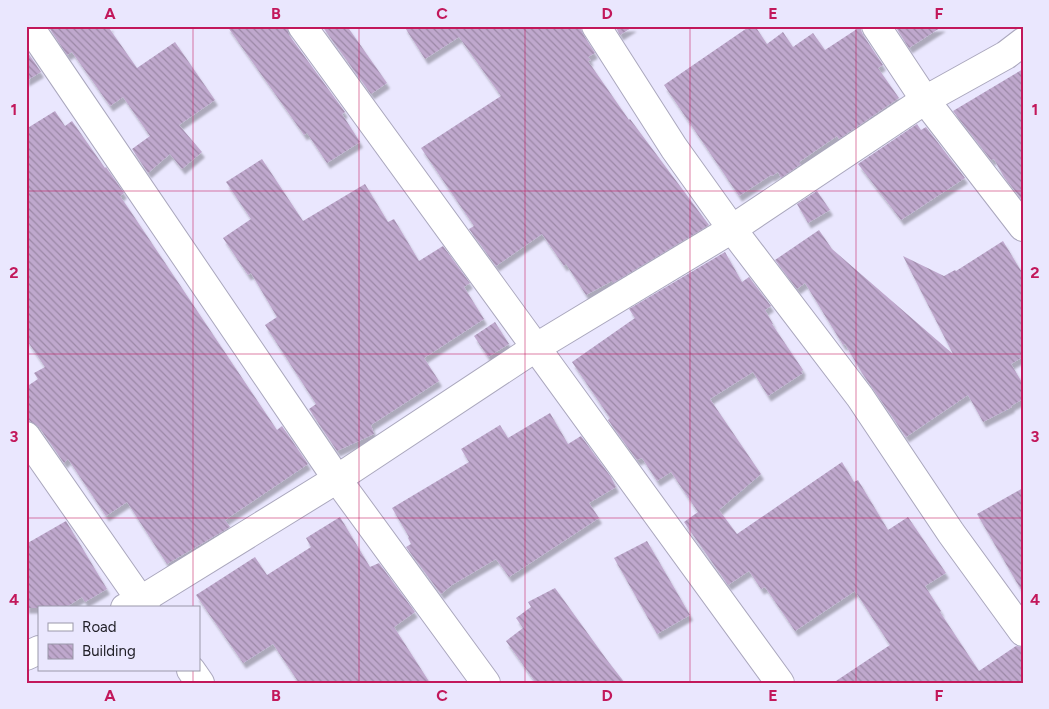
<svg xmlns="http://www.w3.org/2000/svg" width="1049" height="709" font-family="Figtree,sans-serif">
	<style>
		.building { fill: url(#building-back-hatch); filter: url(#shadow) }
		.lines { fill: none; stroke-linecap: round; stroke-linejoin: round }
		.street-casing { stroke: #aaa7bd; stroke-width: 30 }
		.street { stroke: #fff; stroke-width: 28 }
		.grid { fill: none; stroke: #c2185b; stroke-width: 1; stroke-opacity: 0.55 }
		.neatline { fill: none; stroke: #c2185b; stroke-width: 2 }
		.grid-label { font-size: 16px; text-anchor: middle; font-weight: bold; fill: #c2185b }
	</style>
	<defs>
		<pattern id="building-back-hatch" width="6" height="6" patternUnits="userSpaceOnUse" patternTransform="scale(1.25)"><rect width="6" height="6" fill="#bfa8cd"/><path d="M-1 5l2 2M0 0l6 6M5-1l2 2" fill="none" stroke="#9b88a6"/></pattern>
		<filter id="shadow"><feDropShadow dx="3" dy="5.5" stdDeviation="1" flood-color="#0004"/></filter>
	</defs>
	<rect width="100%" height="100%" fill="#eae7fe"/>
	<!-- building -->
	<g class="building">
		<polygon points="48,26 111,26 109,28 137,68 175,42 215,100 179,125 202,152 182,169 170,154 148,173 132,149 150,136 123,97 110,106 72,52 67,55"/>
		<polygon points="227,26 287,26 289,35 345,112 342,114 360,142 327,163 307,133 304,135"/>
		<polygon points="322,26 347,26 387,83 371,94"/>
		<polygon points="404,26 580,26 583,34 595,53 588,57 591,60 588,61 629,120 630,119 709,225 613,283 612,281 586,295 566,264 564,266 542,234 496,266 469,229 474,226 421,148 501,96 459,37 425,59"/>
		<polygon points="615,26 634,26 620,35"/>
		<polygon points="750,26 755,26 767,44 783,32 793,47 813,33 825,50 860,27 863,35 883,65 878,68 899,98 839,139 837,136 799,162 801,164 781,178 778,172 772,176 771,175 739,196 664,85"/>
		<polygon points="895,26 943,26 909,48"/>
		<polygon points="26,50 41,72 26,81"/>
		<polygon points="1023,69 1023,201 1004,177 994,159 991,160 953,111"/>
		<polygon points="55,111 65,126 72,121 105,168 106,167 124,193 120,196 131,212 277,430 282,426 308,464 225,520 230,527 167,564 127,502 106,516 68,459 64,463 39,427 30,421 26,416 26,387 38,379 34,373 45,367 26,339 26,129"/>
		<polygon points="917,124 921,130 926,127 965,178 901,220 858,164"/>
		<polygon points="262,159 303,221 365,184 388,222 394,219 419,261 443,246 470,283 464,287 484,319 424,358 439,381 371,425 374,434 337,451 309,409 316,404 265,325 277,317 251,273 248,275 223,238 251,219 226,182"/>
		<polygon points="817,191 830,210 808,223 797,204"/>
		<polygon points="819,230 832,249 953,354 903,256 944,276 955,270 956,271 1003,241 1023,274 1023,357 1011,364 1023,384 1023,399 1011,406 1012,407 983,422 968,395 906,437 862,373 845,344 843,345 805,283 797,289 775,260"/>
		<polygon points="725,252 742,282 749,277 771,306 765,310 773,324 772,324 803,370 801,372 803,373 768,396 753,372 710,399 761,474 719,510 737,534 842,462 854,482 858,480 888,530 908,517 946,573 925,586 941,611 940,612 979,671 1016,646 1023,647 1023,683 833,683 890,645 855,591 795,631 765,587 761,589 749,571 728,585 684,522 698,512 671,472 657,481 642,458 637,460 608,420 610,418 572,362 635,318 629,309"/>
		<polygon points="495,322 509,344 488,357 474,336"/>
		<polygon points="550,413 568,444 581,436 611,477 616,487 589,503 599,518 509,577 496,559 452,585 441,594 406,547 411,544 408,538 409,537 392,508 469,462 461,449 500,425 508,438"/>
		<polygon points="1023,488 1023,593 977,514"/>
		<polygon points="340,517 370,567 379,563 415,612 394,627 430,683 299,683 273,644 243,663 196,595 255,557 267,575 311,547 306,538"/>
		<polygon points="66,521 107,589 85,602 82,597 65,608 26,608 26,544"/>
		<polygon points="647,541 690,615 657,634 614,558"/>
		<polygon points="555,588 607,660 625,683 536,683 506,641 523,628 516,618 531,607 528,602"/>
	</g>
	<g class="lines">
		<defs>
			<g id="street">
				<polyline points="29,26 337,479 486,683"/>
				<polyline points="302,26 780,683"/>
				<polyline points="596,26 674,148 732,229 860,397 951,533 1023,632"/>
				<polyline points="876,26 925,100 1006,55 1023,42"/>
				<polyline points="26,436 146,608"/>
				<polyline points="125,608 141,600 337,479 535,348 732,229 925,100 1023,227"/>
				<polyline points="26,656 39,650"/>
				<polyline points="191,670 200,683"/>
			</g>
		</defs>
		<!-- street casing -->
		<use href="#street" class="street-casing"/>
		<!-- street -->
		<use href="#street" class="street"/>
	</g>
	<!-- grid -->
	<path class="grid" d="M193,26V608M359,26V683M525,26V683M690,26V683M856,26V683M26,191H1023M26,354H1023M26,518H1023M193,670V683"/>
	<!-- border -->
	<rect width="1049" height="709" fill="none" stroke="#eae7fe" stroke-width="55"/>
	<!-- legend -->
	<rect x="38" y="606" width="162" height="65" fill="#eae7fe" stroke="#9a98a9"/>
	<rect x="48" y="623" width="25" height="8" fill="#ffffff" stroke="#9a98a9"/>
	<text x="82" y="632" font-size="15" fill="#222129">Road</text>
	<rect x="48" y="644" width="25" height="15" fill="url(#building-back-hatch)" stroke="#9a98a9"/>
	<text x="82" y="656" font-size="15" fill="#222129">Building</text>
	<rect x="28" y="28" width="994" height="654" class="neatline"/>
	<g class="grid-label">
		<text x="110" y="19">A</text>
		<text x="276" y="19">B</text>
		<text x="442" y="19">C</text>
		<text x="607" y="19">D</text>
		<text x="773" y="19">E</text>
		<text x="939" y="19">F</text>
		<text x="14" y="115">1</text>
		<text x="1035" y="115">1</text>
		<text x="14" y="278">2</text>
		<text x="1035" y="278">2</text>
		<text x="14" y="442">3</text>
		<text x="1035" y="442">3</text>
		<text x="14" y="605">4</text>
		<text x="1035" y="605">4</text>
		<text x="110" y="701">A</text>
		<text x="276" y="701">B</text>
		<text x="442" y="701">C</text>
		<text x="607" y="701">D</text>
		<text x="773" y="701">E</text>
		<text x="939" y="701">F</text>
	</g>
</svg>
